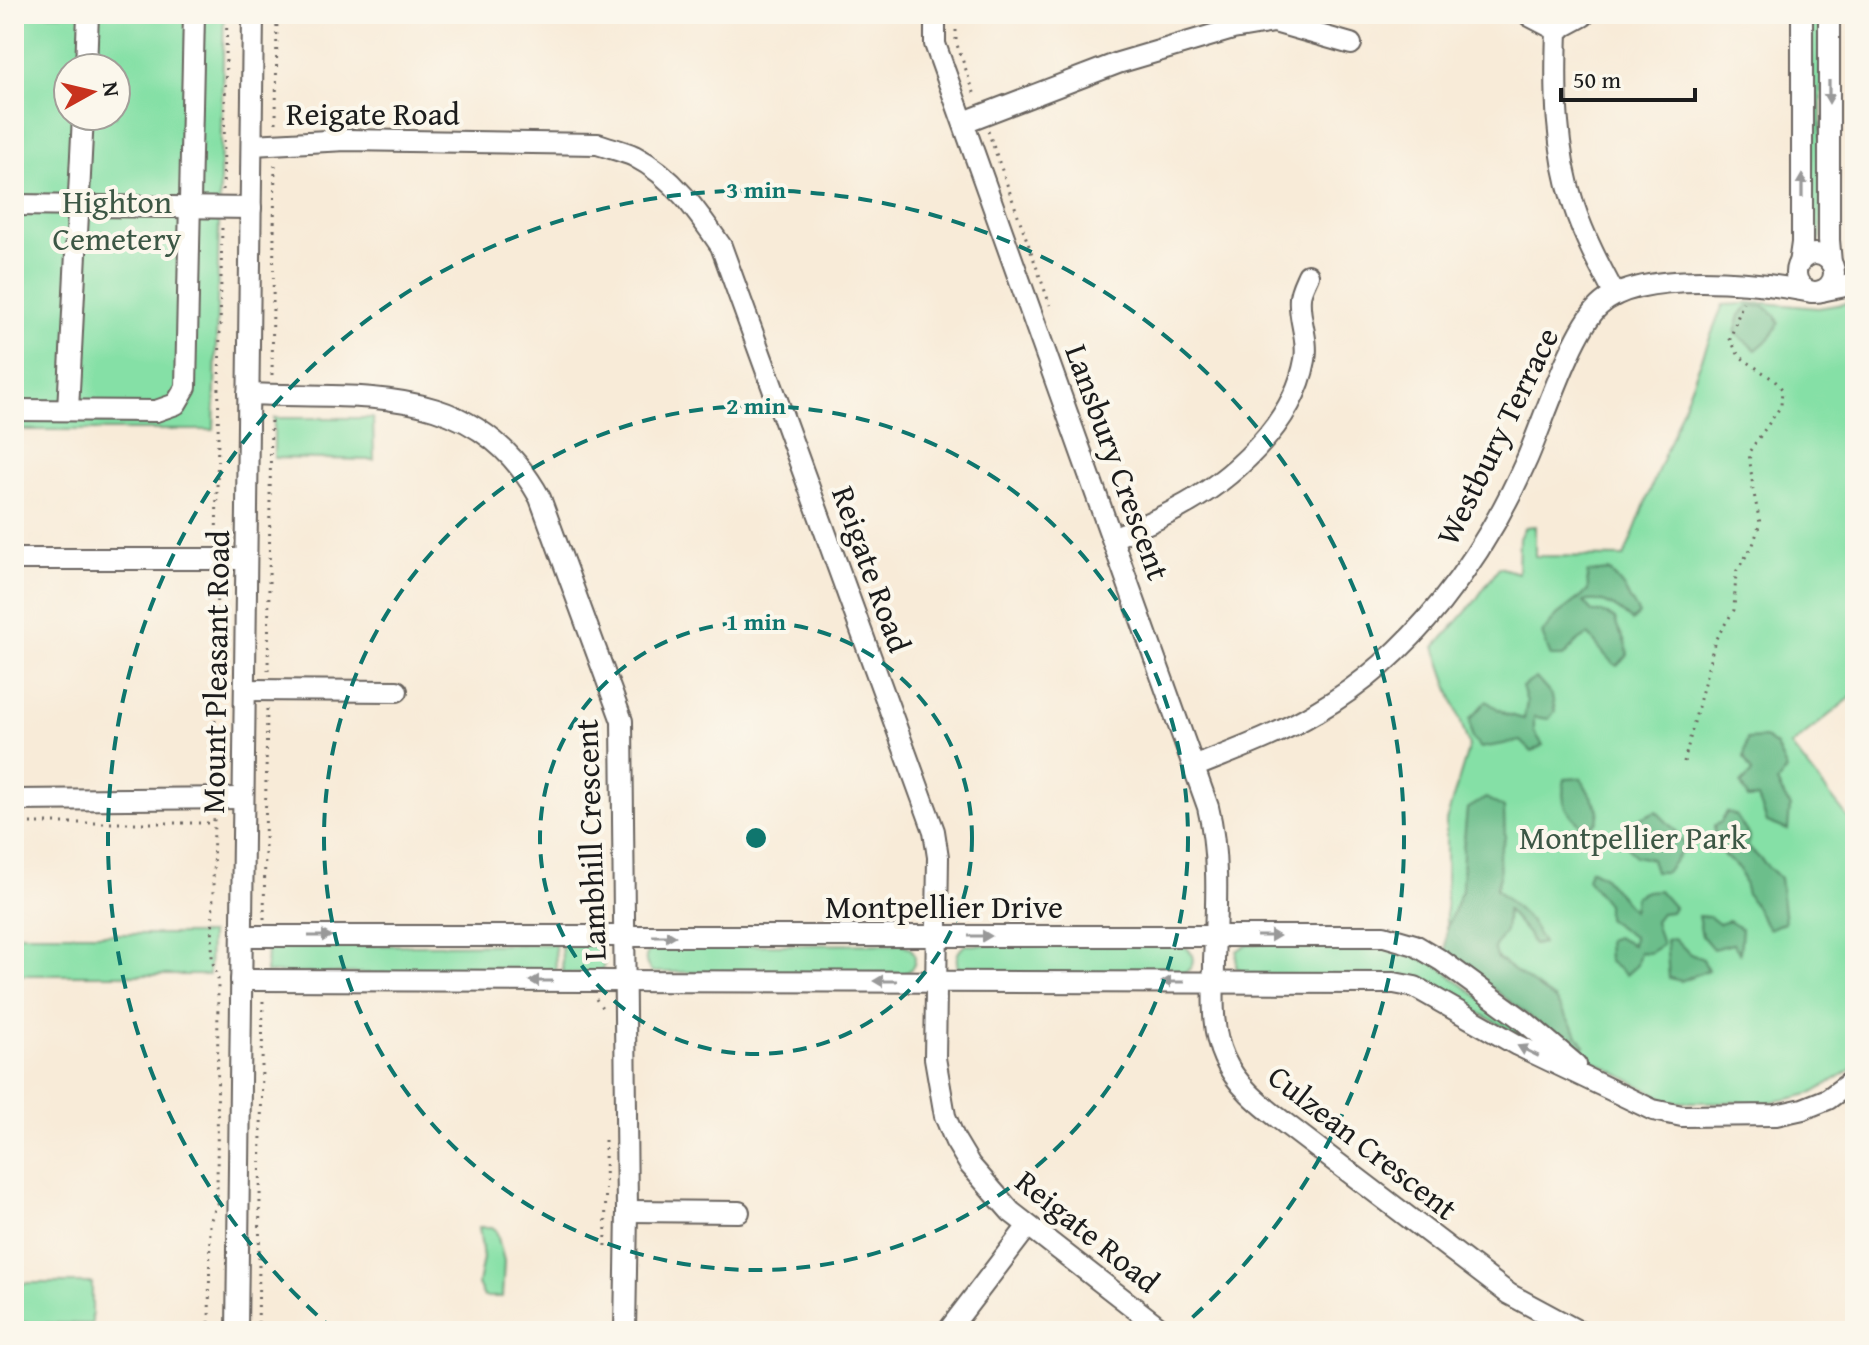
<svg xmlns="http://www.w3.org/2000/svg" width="1869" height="1345" font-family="'Gentium Book Plus',serif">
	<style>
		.green { fill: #85e0a6; stroke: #507e61; stroke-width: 2; fill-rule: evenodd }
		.forest { fill: #6cbe8b; stroke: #446d54; stroke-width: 2 }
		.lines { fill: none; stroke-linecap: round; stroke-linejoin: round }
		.minor-casing { stroke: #69645e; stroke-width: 24 }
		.path { stroke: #69645e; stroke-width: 3; stroke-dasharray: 2 6; stroke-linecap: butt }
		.minor { stroke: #fff; stroke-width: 20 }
		.oneway { fill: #999 }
		.ring { fill: none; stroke: #0f766e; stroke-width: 4; stroke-dasharray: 14 10 }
		.labels { text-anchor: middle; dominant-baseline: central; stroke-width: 8; stroke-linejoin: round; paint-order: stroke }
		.street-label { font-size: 32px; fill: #1c1c1c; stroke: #fbf7ec }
		.park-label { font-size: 32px; fill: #3c5745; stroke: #fbf7ec }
		.centre { fill: #0f766e; stroke: #fbf7ec; stroke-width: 4 }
		.ring-label { font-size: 24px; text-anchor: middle; font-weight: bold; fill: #0f766e; stroke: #fbf7ec; stroke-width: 8; stroke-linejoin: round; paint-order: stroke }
	</style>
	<rect width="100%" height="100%" fill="#fbf7ec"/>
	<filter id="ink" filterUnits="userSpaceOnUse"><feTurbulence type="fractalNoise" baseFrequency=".0125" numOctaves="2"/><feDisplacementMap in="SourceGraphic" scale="16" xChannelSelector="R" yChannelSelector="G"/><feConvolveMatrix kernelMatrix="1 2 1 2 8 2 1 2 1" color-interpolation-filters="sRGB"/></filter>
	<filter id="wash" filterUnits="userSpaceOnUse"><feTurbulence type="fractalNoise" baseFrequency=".006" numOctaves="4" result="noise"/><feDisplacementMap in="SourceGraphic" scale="32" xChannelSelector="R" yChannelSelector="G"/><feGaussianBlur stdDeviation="1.8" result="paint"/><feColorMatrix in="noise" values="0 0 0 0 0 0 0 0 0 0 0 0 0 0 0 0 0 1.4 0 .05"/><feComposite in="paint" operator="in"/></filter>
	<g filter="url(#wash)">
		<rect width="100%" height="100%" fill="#f8ebd8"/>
		<!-- green -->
		<g class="green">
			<path d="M14,14H224L214,430H14ZM68,68H116V116H68Z"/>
			<polygon points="1809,14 1821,14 1821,237 1817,248 1811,244"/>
			<polygon points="1855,302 1855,694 1791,746 1855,827 1855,1067 1813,1093 1789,1099 1769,1102 1670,1102 1572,1049 1446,953 1446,821 1469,746 1435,647 1473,604 1499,567 1518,573 1519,538 1525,527 1535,526 1535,556 1624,557 1723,305 1764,303 1818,308"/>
			<polygon points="274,418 373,418 374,460 274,458"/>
			<polygon points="14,934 210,934 209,975 14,975"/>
			<polygon points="555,944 556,974 266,973 267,946"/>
			<path d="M902,944C918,949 920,966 904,974L652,972C643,963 644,954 653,946Z"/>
			<path d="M1180,944C1196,951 1198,968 1181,974L965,973L958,968C955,957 957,952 965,945Z"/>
			<polygon points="1247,944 1384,944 1436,964 1545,1049 1435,989 1246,974 1236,967 1237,951"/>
			<polygon points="561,945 595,945 605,957 603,968 599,972 563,974"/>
			<polygon points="479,1227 492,1227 496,1230 504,1261 502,1297 484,1297 478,1284 483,1258"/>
			<polygon points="14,1283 92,1283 92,1324 14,1323"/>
		</g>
		<!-- forest -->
		<g class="forest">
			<polygon points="1764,306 1776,315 1779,323 1770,338 1756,350 1735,333 1740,315 1748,307"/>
			<path d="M1610,571L1623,587L1639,614L1632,621C1618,608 1603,597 1583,602L1592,612H1602L1615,619C1618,633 1627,640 1628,655L1617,666C1605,659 1599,645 1588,635L1576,643L1563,657H1551L1542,634L1557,615L1588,591L1587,573Z"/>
			<polygon points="1536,678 1552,696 1555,711 1549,719 1534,717 1534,731 1543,745 1532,752 1521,741 1481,748 1472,738 1470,719 1486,701 1506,714 1524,719 1527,702 1522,687"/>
			<polygon points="1765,738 1776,746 1787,770 1777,783 1790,807 1788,830 1767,822 1758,798 1748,799 1741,784 1752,773 1744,758 1747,739"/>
			<path d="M1581,778L1599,811L1597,822L1585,829C1567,813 1559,804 1565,779Z"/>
			<polygon points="1486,798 1504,808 1505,838 1499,855 1500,877 1496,889 1530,921 1543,943 1533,945 1528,934 1507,910 1505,931 1494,948 1498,959 1555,1000 1585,1046 1572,1049 1446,953 1446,929 1462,890 1463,849 1467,809"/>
			<polygon points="1656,811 1674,829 1686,846 1666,872 1655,872 1651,859 1635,856 1623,840 1638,819"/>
			<polygon points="1727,812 1736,815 1749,836 1748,847 1780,878 1785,922 1769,929 1747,894 1740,869 1724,856 1715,839 1714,826 1721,822"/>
			<polygon points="1590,869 1603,876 1633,911 1635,896 1646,891 1659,890 1674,907 1671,912 1661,913 1655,921 1662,945 1649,953 1640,952 1637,965 1626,975 1608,961 1607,940 1616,937 1632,945 1633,937 1607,919 1607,904 1587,879"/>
			<polygon points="1698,916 1710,917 1719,924 1729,921 1742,929 1740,953 1733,944 1713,949 1702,936"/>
			<polygon points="1674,938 1690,954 1703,959 1708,970 1681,981 1669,978 1666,940"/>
		</g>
	</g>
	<g filter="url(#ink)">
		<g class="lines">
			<defs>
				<g id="minor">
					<path d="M935,14V44L1208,807C1220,856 1216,911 1214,961C1214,994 1210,1027 1224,1058C1236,1085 1260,1104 1282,1121L1509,1294L1578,1331"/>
					<polyline points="1829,14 1829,240 1831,263"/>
					<polyline points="1530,16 1557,30"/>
					<path d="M1557,30C1555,89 1555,149 1574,206C1584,237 1600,267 1615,295"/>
					<polyline points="1557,30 1583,16"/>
					<polyline points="86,68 88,14"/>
					<polyline points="964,122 1118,63 1233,29 1274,22 1351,44"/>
					<path d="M252,145L346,140L598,144C609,148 623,151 634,156C673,176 697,211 721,246L934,831L938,857L935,1058L945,1116L955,1140L970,1165L1011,1212L1164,1331"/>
					<polyline points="14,205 251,208"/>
					<circle cx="1815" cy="273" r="19"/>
					<polyline points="1799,264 1802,243 1802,14"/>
					<polyline points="1821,291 1855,284"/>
					<path d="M248,394C364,399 475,380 540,498L622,721L627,1211L625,1331"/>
					<polyline points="14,410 156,411 176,404 186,387 194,14"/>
					<polyline points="68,410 83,116"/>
					<path d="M1113,538C1134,529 1155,521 1175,510C1231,481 1294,424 1305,360C1309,338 1298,319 1300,298C1300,291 1305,282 1308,275"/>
					<polyline points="14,559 246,559"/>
					<polyline points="245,690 397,691"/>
					<path d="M1194,767C1236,750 1278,735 1316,712C1412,657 1483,559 1527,459C1543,422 1573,330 1599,306C1639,268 1761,282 1812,292"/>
					<polyline points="14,800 243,798"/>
					<polyline points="242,936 1384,936 1415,945 1442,961 1523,1020 1576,1065"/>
					<polyline points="241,980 1394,983 1415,987 1517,1045 1653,1110 1682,1116 1776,1115 1803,1109 1828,1099 1855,1079"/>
					<polyline points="627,1211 739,1212"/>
					<polyline points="237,1331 253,14"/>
					<polyline points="948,1331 1028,1226"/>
				</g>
			</defs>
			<!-- minor casing -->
			<use href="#minor" class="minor-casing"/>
			<!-- path -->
			<g class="path">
				<polyline points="956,14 956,42 976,98"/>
				<polyline points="276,123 277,14"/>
				<polyline points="988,131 1050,305"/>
				<polyline points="223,190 227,14"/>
				<polyline points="272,375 275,163"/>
				<polyline points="216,542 222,226"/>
				<polyline points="268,671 271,415"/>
				<polyline points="1684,762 1715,640 1734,610 1736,572 1753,545 1760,523 1753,489 1749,452 1781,406 1782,389 1774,380 1739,356 1730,339 1743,302"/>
				<polyline points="214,778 217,578"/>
				<polyline points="14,823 214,823"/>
				<polyline points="264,919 267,707"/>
				<polyline points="596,999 605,1012"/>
				<polyline points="605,1140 606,1252"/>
				<polyline points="209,1331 210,1222 217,1204 218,979 212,960 214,818"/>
				<polyline points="258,1331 263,999"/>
			</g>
			<!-- minor -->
			<use href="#minor" class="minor"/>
		</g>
		<!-- one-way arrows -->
		<defs><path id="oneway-solid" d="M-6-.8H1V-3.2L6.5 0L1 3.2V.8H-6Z" transform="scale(2)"/></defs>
		<g class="oneway">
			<use href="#oneway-solid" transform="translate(1829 92) rotate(90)"/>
			<use href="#oneway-solid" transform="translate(1802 186) rotate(-90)"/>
			<use href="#oneway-solid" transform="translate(320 936)"/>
			<use href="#oneway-solid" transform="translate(664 936)"/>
			<use href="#oneway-solid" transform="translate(980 936)"/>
			<use href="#oneway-solid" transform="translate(1268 936)"/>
			<use href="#oneway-solid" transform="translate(541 981) rotate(-180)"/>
			<use href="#oneway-solid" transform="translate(885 981) rotate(180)"/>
			<use href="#oneway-solid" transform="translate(1173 982) rotate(-180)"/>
			<use href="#oneway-solid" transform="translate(1528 1051) rotate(-154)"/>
		</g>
	</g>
	<!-- distance rings -->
	<g class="ring">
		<circle cx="756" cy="838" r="216"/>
		<circle cx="756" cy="838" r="432"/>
		<path d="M335 1331A648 648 0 1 1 1177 1331"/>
	</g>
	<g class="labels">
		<!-- street labels -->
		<g class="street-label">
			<text x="373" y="113">Reigate Road</text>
			<text transform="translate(1497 436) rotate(-64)">Westbury Terrace</text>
			<text transform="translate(1118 462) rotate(70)">Lansbury Crescent</text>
			<text transform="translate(872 569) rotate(70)">Reigate Road</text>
			<text transform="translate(215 672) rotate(-89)">Mount Pleasant Road</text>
			<text transform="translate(590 840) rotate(-92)">Lambhill Crescent</text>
			<text x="944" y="906">Montpellier Drive</text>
			<text transform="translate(1363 1142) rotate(38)">Culzean Crescent</text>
			<text transform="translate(1088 1231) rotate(39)">Reigate Road</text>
		</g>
		<!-- park labels -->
		<g class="park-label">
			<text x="117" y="201">Highton<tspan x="117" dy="37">Cemetery</tspan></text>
			<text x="1633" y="837">Montpellier Park</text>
		</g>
	</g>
	<circle cx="756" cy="838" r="12" class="centre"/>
	<g class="ring-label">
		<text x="756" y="198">3 min</text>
		<text x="756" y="414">2 min</text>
		<text x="756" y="630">1 min</text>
	</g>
	<!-- margin -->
	<rect width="1869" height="1345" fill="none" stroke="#fbf7ec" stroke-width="48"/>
	<!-- north arrow -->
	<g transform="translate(92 92) rotate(82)"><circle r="38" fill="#fbf7ec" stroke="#a29f99" stroke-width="2"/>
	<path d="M0-6L14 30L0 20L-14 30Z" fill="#c8321e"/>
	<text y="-12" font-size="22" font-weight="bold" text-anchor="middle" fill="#1c1c1c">N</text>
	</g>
	<!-- scale -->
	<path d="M1561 88v12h134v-12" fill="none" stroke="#1c1c1c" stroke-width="4"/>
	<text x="1573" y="88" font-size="24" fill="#1c1c1c" stroke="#fbf7ec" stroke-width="6" paint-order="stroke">50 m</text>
</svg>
